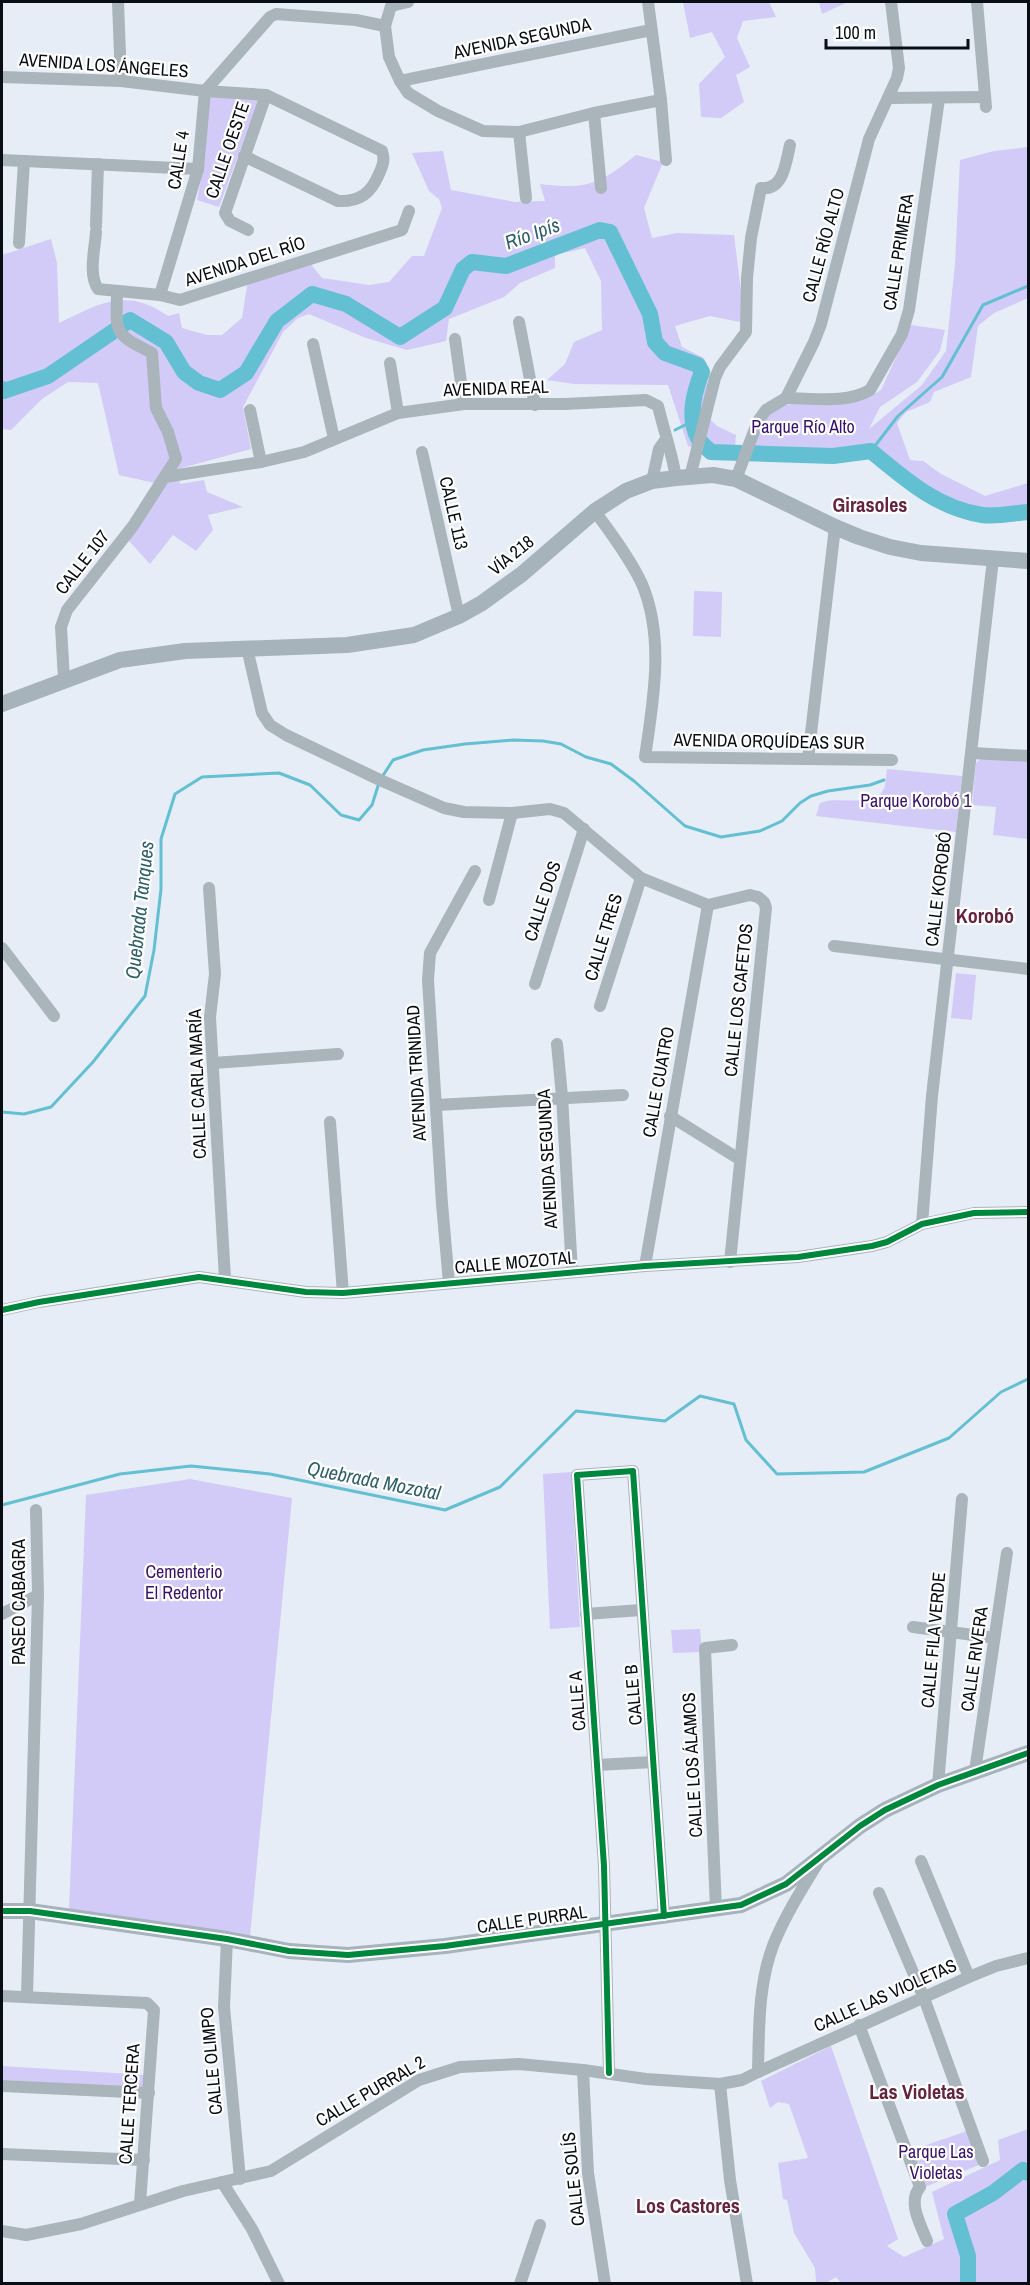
<svg xmlns="http://www.w3.org/2000/svg" width="1030" height="2285" font-family="'Archivo Narrow',sans-serif">
	<style>
		.green { fill: #d2caf7 }
		.lines { fill: none; stroke-linecap: round; stroke-linejoin: round }
		.stream { stroke: #63bfd2; stroke-width: 3 }
		.river { stroke: #63bfd2; stroke-width: 16 }
		.street { stroke: #aab4bb; stroke-width: 12 }
		.secondary { stroke: #a7b3bb; stroke-width: 16 }
		.cycleway-casing { stroke: #fff; stroke-width: 10 }
		.cycleway { stroke: #00873e; stroke-width: 6 }
		.labels { text-anchor: middle; dominant-baseline: central; stroke-width: 4.5; stroke-linejoin: round; paint-order: stroke }
		.street-label { font-size: 18px; fill: #090e15; stroke: #fff }
		.park-label { font-size: 18px; fill: #38126b; stroke: #fff }
		.water-label { font-size: 20px; font-style: italic; fill: #2e606a; stroke: #fff }
		.neighbourhood-label { font-size: 20px; font-weight: bold; fill: #66233e; stroke: #fff }
	</style>
	<rect width="100%" height="100%" fill="#e6edf6"/>
	<!-- green -->
	<g class="green">
		<polygon points="683,2 769,2 776,17 743,21 737,38 750,67 736,75 744,102 721,118 701,117 699,84 725,57 712,32 690,38"/>
		<polygon points="819,2 848,2 822,14"/>
		<polygon points="209,96 259,99 219,207 197,200 205,158"/>
		<path d="M1028,147V298L994,313L978,326L971,377L934,392L930,402L906,412L897,423L910,460L923,461L941,474L985,496L1028,483V512L984,515L948,507L919,490L897,468L867,455L842,459L778,456L750,459L755,449H752C756,439 760,422 768,414C783,397 825,406 846,403C859,402 871,397 881,390L911,325L945,330L940,351L917,382L880,407L869,429L922,385L946,351L955,264L960,160L994,151Z"/>
		<path d="M443,151L451,190L515,202L545,201L540,184C587,190 600,184 636,155L663,162L644,208L652,238L677,233L734,235L745,323L710,316L675,326L682,347L704,358L708,369L705,414L717,426L736,435L734,458L688,446L668,385L574,384L547,380L565,364L574,342L602,330L601,281L585,248L555,255V268L520,283L504,297L449,319L446,341L407,350L366,338L309,314L298,318L283,332L243,407L251,449L178,469L180,484L204,480L207,492L243,507L208,515L213,530L196,551L173,535L150,564L129,541L164,485L119,475L98,383L68,382L42,399L11,430L2,429V255L51,239L57,263L59,323C100,303 127,287 168,316L179,313L182,328L207,335H222L242,318L248,279L309,262L322,278L369,285L389,282L412,256H424L442,208L439,199L429,191L412,153Z"/>
		<polygon points="694,591 722,592 721,637 693,636"/>
		<polygon points="982,758 1028,762 1028,839 993,835 996,807 972,805 976,763"/>
		<path d="M887,769L962,776L956,832L816,816L820,803C837,795 873,809 884,789C886,783 886,775 887,769Z"/>
		<polygon points="956,973 976,975 972,1020 951,1018"/>
		<polygon points="571,1472 580,1627 550,1629 543,1474"/>
		<polygon points="190,1479 292,1498 250,1936 69,1910 86,1495"/>
		<polygon points="700,1629 702,1652 673,1653 671,1630"/>
		<polygon points="831,2046 898,2239 887,2246 904,2257 944,2239 932,2192 1000,2160 998,2140 1028,2129 1028,2283 842,2284 836,2277 826,2283 816,2283 815,2268 794,2233 787,2200 783,2199 778,2163 808,2158 789,2104 778,2102 770,2108 761,2081"/>
		<polygon points="2,2066 146,2075 146,2088 2,2080"/>
		<polygon points="967,2131 979,2165 925,2187 912,2150"/>
	</g>
	<g class="lines">
		<!-- stream -->
		<g class="stream">
			<polyline points="675,430 693,421"/>
			<polyline points="871,451 898,416 942,377 983,305 1028,286"/>
			<polyline points="382,777 393,760 423,750 465,744 513,740 543,741 561,744 586,757 611,764 634,781 685,826 721,837 760,831 782,821 800,803 811,796 828,791 870,785 884,780"/>
			<polyline points="2,1112 24,1114 51,1107 93,1062 145,996 154,950 161,889 161,839 175,794 202,777 279,773 310,785 341,815 359,820 372,805 379,783"/>
			<polyline points="2,1505 120,1474 191,1466 270,1474 445,1510 500,1487 576,1411 665,1421 700,1396 734,1404 746,1440 777,1474 864,1472 949,1438 1001,1392 1028,1379"/>
		</g>
		<!-- river -->
		<g class="river">
			<path d="M2,389L4,391L48,376L130,320L166,342L184,372L199,383L220,390L246,373L277,321L312,294L346,304L400,337L445,308L463,269L472,262L506,266L600,230L610,232L650,314L655,342L665,353L698,365L702,372C694,392 687,417 698,438C700,443 707,448 711,452L833,456L871,451C905,479 937,508 982,515C997,517 1014,513 1028,512"/>
			<polyline points="968,2284 968,2256 955,2214 993,2193 1023,2170 1028,2173"/>
		</g>
		<!-- street -->
		<g class="street">
			<polyline points="118,2 121,81"/>
			<polyline points="408,2 391,6 385,26 389,57 400,81 408,93 438,111 483,131 519,132 594,113 661,100"/>
			<polyline points="648,2 661,100 666,160"/>
			<polyline points="977,2 986,107"/>
			<polyline points="2,77 121,81 205,91 270,17 276,14 356,20 385,26"/>
			<polyline points="400,81 651,30"/>
			<polyline points="888,98 985,97"/>
			<polyline points="594,113 601,188"/>
			<polyline points="519,132 526,198"/>
			<polyline points="2,160 198,169"/>
			<polyline points="96,226 98,164"/>
			<polyline points="248,230 230,221 225,213 266,95"/>
			<path d="M96,232C95,248 88,275 98,289L160,295L180,300L402,230L409,211"/>
			<polyline points="19,243 24,161"/>
			<path d="M160,295L198,169L205,91L266,95L382,151C385,160 383,165 379,174C371,193 360,202 338,201L244,156"/>
			<polyline points="519,322 535,405"/>
			<polyline points="455,339 464,404"/>
			<polyline points="313,344 334,439"/>
			<polyline points="390,363 398,413"/>
			<path d="M786,398C813,398 846,404 870,390L902,334L909,310L939,99"/>
			<polyline points="250,410 261,462"/>
			<polyline points="422,452 459,616"/>
			<path d="M165,477L261,462L304,452L398,413L464,404H565L646,400L658,406C664,431 672,453 676,478"/>
			<path d="M690,477L715,378L720,367L746,332L747,278L751,238L761,188C784,191 786,161 790,145"/>
			<polyline points="736,479 758,421 766,410 786,398 814,342 821,324 869,139 897,78 899,68 891,2"/>
			<polyline points="652,481 659,449 666,439"/>
			<path d="M595,511C611,534 630,558 642,584C665,638 653,702 645,757L892,760"/>
			<polyline points="247,648 262,713 270,725 286,735 380,780 444,808 464,812 512,813 550,809 564,813 641,878 708,905 750,895 758,897 764,902 766,908 730,1262"/>
			<path d="M64,680L61,627L67,610L133,526L176,459L168,432L156,408L152,353C114,333 116,335 117,292"/>
			<polyline points="972,753 1028,756"/>
			<polyline points="808,759 835,527"/>
			<polyline points="209,888 215,974 210,1017 225,1279"/>
			<polyline points="489,900 512,813"/>
			<polyline points="834,946 1028,969"/>
			<polyline points="2,948 54,1016"/>
			<polyline points="535,984 584,829"/>
			<polyline points="600,1006 641,878"/>
			<polyline points="557,1044 562,1096 572,1272"/>
			<polyline points="213,1063 338,1054"/>
			<polyline points="437,1105 623,1095"/>
			<polyline points="670,1116 739,1159"/>
			<polyline points="330,1122 343,1293"/>
			<polyline points="922,1224 932,1096 993,559"/>
			<polyline points="645,1266 708,905"/>
			<polyline points="449,1283 442,1204 428,980 430,953 475,871"/>
			<polyline points="2,1310 39,1302 199,1277 306,1292 343,1293 645,1266 798,1257 872,1246 887,1242 922,1224 974,1213 1028,1212"/>
			<polyline points="2,1614 38,1595"/>
			<polyline points="586,1614 641,1610"/>
			<polyline points="913,1627 988,1637"/>
			<polyline points="597,1765 653,1762"/>
			<polyline points="975,1771 1007,1553"/>
			<polyline points="938,1785 962,1499"/>
			<polyline points="921,1861 969,1977"/>
			<polyline points="879,1893 924,1998 983,2161"/>
			<polyline points="716,1909 705,1648 732,1645"/>
			<polyline points="227,1939 224,2007 240,2179"/>
			<polyline points="2,1996 147,2003 154,2010 140,2204"/>
			<polyline points="27,1996 38,1595 36,1510"/>
			<path d="M859,2025L920,2187C907,2202 921,2225 927,2241"/>
			<polyline points="583,2070 588,2173 605,2284"/>
			<polyline points="758,2072 969,1977 996,1966 1028,1958"/>
			<polyline points="609,2073 604,1866 577,1475 633,1471 664,1916"/>
			<polyline points="720,2084 730,2180 747,2284"/>
			<polyline points="2,2086 149,2093"/>
			<polyline points="2,2154 144,2160"/>
			<polyline points="222,2182 252,2229 279,2284"/>
			<path d="M2,2231L26,2235L81,2224L183,2191L271,2171L419,2080L460,2067L519,2064L583,2070L646,2079L720,2084L742,2080L758,2072C759,2030 758,1983 774,1943C786,1914 803,1887 819,1861"/>
			<polyline points="520,2284 540,2225"/>
		</g>
		<!-- secondary -->
		<g class="secondary">
			<polyline points="2,704 120,660 185,651 347,645 414,635 459,616 482,603 522,574 595,511 626,491 652,481 676,478 713,475 736,479 835,527 859,537 890,547 921,553 1028,561"/>
			<polyline points="2,1911 30,1911 227,1939 289,1951 348,1955 445,1946 741,1905 786,1884 860,1826 885,1810 938,1785 1028,1753"/>
		</g>
		<defs>
			<g id="cycleway">
				<polyline points="2,1310 39,1302 199,1277 306,1292 343,1293 645,1266 798,1257 872,1246 887,1242 922,1224 974,1213 1028,1212"/>
				<polyline points="2,1911 30,1911 227,1939 289,1951 348,1955 445,1946 741,1905 786,1884 860,1826 885,1810 938,1785 1028,1753"/>
				<polyline points="609,2073 604,1866 577,1475 633,1471 664,1916"/>
			</g>
		</defs>
		<!-- cycleway casing -->
		<use href="#cycleway" class="cycleway-casing"/>
		<!-- cycleway -->
		<use href="#cycleway" class="cycleway"/>
	</g>
	<g class="labels">
		<!-- street labels -->
		<g class="street-label">
			<text transform="translate(522 38) rotate(-12)">AVENIDA SEGUNDA</text>
			<text transform="translate(104 65) rotate(4)">AVENIDA LOS ÁNGELES</text>
			<text transform="translate(227 150) rotate(-71)">CALLE OESTE</text>
			<text transform="translate(178 160) rotate(-81)">CALLE 4</text>
			<text transform="translate(823 245) rotate(-75)">CALLE RÍO ALTO</text>
			<text transform="translate(898 252) rotate(-81)">CALLE PRIMERA</text>
			<text transform="translate(245 261) rotate(-18)">AVENIDA DEL RÍO</text>
			<text transform="translate(496 388) rotate(-2)">AVENIDA REAL</text>
			<text transform="translate(454 513) rotate(77)">CALLE 113</text>
			<text transform="translate(511 555) rotate(-39)">VÍA 218</text>
			<text transform="translate(82 562) rotate(-52)">CALLE 107</text>
			<text transform="translate(769 741) rotate(1)">AVENIDA ORQUÍDEAS SUR</text>
			<text transform="translate(938 889) rotate(-83)">CALLE KOROBÓ</text>
			<text transform="translate(542 901) rotate(-72)">CALLE DOS</text>
			<text transform="translate(603 937) rotate(-73)">CALLE TRES</text>
			<text transform="translate(738 1000) rotate(-84)">CALLE LOS CAFETOS</text>
			<text transform="translate(416 1073) rotate(-93)">AVENIDA TRINIDAD</text>
			<text transform="translate(658 1082) rotate(-80)">CALLE CUATRO</text>
			<text transform="translate(197 1084) rotate(-92)">CALLE CARLA MARÍA</text>
			<text transform="translate(547 1159) rotate(-93)">AVENIDA SEGUNDA</text>
			<text transform="translate(515 1262) rotate(-5)">CALLE MOZOTAL</text>
			<text transform="translate(18 1602) rotate(-90)">PASEO CABAGRA</text>
			<text transform="translate(933 1640) rotate(-85)">CALLE FILA VERDE</text>
			<text transform="translate(974 1659) rotate(-82)">CALLE RIVERA</text>
			<text transform="translate(633 1695) rotate(-95)">CALLE B</text>
			<text transform="translate(577 1701) rotate(-94)">CALLE A</text>
			<text transform="translate(692 1765) rotate(-93)">CALLE LOS ÁLAMOS</text>
			<text transform="translate(532 1919) rotate(-8)">CALLE PURRAL</text>
			<text transform="translate(885 1995) rotate(-24)">CALLE LAS VIOLETAS</text>
			<text transform="translate(211 2061) rotate(-95)">CALLE OLIMPO</text>
			<text transform="translate(370 2091) rotate(-30)">CALLE PURRAL 2</text>
			<text transform="translate(129 2104) rotate(-86)">CALLE TERCERA</text>
			<text transform="translate(573 2179) rotate(-96)">CALLE SOLÍS</text>
		</g>
		<!-- park labels -->
		<g class="park-label">
			<text x="803" y="426">Parque Río Alto</text>
			<text x="916" y="800">Parque Korobó 1</text>
			<text x="184" y="1571">Cementerio<tspan x="184" dy="21">El Redentor</tspan></text>
			<text x="936" y="2151">Parque Las<tspan x="936" dy="21">Violetas</tspan></text>
		</g>
		<!-- water labels -->
		<g class="water-label">
			<text transform="translate(532 233) rotate(-20)">Río Ipís</text>
			<text transform="translate(139 910) rotate(-84)">Quebrada Tanques</text>
			<text transform="translate(374 1480) rotate(11)">Quebrada Mozotal</text>
		</g>
		<!-- neighbourhood labels -->
		<g class="neighbourhood-label">
			<text x="870" y="504">Girasoles</text>
			<text x="985" y="915">Korobó</text>
			<text x="917" y="2091">Las Violetas</text>
			<text x="688" y="2205">Los Castores</text>
		</g>
	</g>
	<!-- border -->
	<rect width="1030" height="2285" fill="none" stroke="#090e15" stroke-width="6"/>
	<!-- scale -->
	<path d="M826 39v9h142v-9" fill="none" stroke="#090e15" stroke-width="3"/>
	<text x="835" y="39" font-size="18" fill="#090e15" stroke="#ffffff" stroke-width="4.5" paint-order="stroke">100 m</text>
</svg>
